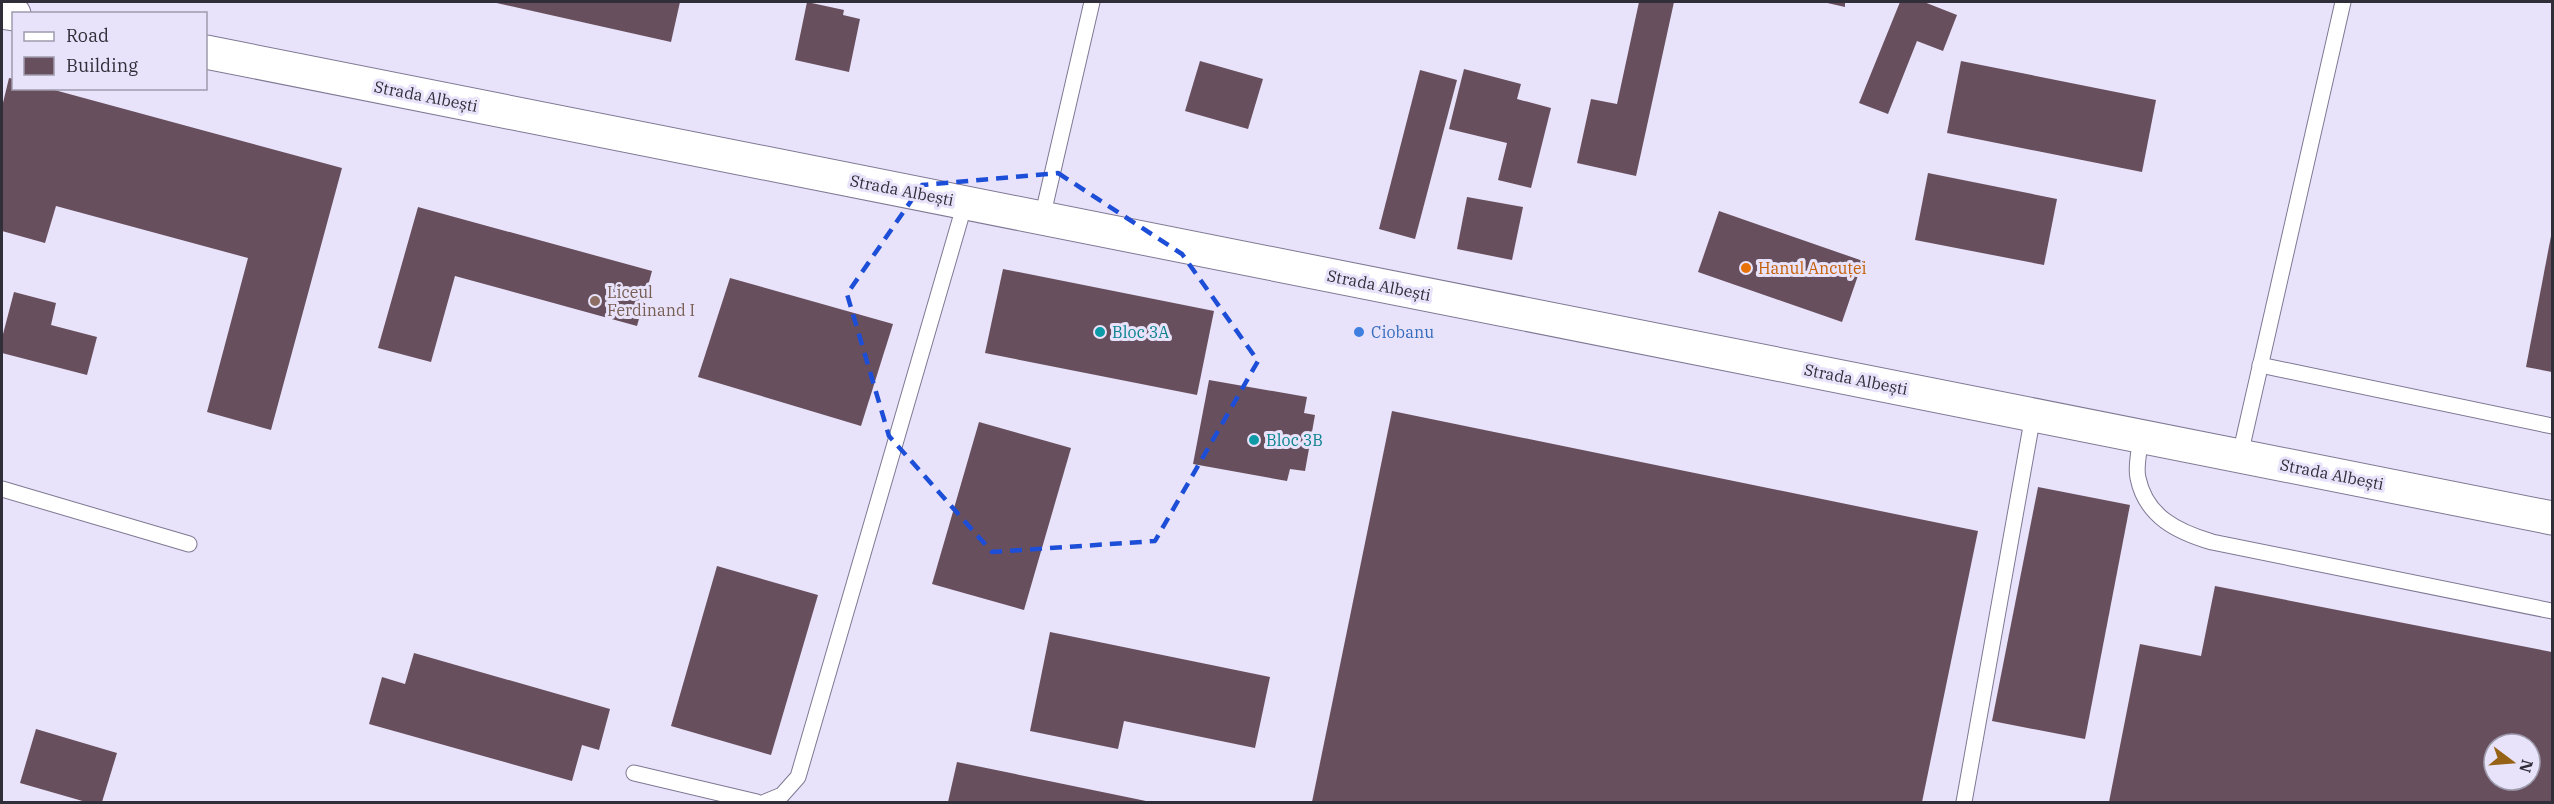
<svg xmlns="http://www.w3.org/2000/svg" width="2554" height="804" font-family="'IBM Plex Serif',serif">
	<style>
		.building { fill: #684f5e; fill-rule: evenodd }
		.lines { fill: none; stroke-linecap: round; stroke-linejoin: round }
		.lane-casing { stroke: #7f7893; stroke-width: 17 }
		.primary-casing { stroke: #7f7893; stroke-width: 35 }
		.lane { stroke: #fff; stroke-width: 15 }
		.primary { stroke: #fff; stroke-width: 33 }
		.marked { fill: none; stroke: #1d4ed8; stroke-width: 4.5; stroke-dasharray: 12 8; stroke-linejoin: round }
		.food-dot { fill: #e8710a; stroke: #e8e3fa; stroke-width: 2 }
		.education-dot { fill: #8d6e63; stroke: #e8e3fa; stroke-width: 2 }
		.culture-dot { fill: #0f9aa8; stroke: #e8e3fa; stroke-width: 2 }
		.shop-dot { fill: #3f7fe0; stroke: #e8e3fa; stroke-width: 2 }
		.labels { text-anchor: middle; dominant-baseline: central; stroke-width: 6; stroke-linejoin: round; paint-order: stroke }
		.street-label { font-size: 16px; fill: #302e39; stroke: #e8e3fa }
		.food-label { font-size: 16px; fill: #c56008; stroke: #e8e3fa; text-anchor: start }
		.education-label { font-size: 16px; fill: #785e54; stroke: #e8e3fa; text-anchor: start }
		.culture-label { font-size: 16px; fill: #0d838f; stroke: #e8e3fa; text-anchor: start }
		.shop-label { font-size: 16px; fill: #366cbe; stroke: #e8e3fa; text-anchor: start }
	</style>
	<rect width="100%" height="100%" fill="#e8e3fa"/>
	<!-- building -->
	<g class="building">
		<polygon points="492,2 680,2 671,42"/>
		<polygon points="807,2 844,10 843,15 860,19 849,72 795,60"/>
		<polygon points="1639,2 1674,2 1636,176 1577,163 1591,99 1617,104"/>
		<polygon points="1823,2 1845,2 1845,7"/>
		<polygon points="1900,2 1924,2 1957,15 1943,51 1917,41 1888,114 1859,103"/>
		<polygon points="1200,61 1263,79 1248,129 1185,111"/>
		<polygon points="1961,61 2156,100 2142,172 1947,133"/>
		<polygon points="1464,69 1521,84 1517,99 1551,108 1531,188 1498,180 1507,143 1449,129"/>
		<polygon points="1420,70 1457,80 1415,239 1379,229"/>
		<polygon points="9,78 14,79 14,88 47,88 342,168 271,430 207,412 248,258 56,206 45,243 2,231 2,107"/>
		<polygon points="1928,173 2057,199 2044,265 1915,240"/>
		<polygon points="1467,197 1523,207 1512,260 1457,249"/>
		<polygon points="418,207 652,271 637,326 455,276 431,362 378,348"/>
		<polygon points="1719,211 1863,261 1842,322 1698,272"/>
		<polygon points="2551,236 2552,236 2552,372 2526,367"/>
		<polygon points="1003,269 1214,311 1197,395 985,353"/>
		<polygon points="730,278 893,324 861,426 698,377"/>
		<polygon points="14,292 56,303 51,325 97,337 87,375 2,353 2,338"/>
		<polygon points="1209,380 1307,397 1304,413 1315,415 1305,471 1290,469 1287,481 1193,464"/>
		<polygon points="1392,411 1978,531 1922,802 1312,802"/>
		<polygon points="979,422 1071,448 1024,610 932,584"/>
		<polygon points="2038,487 2130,505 2085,739 1992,721"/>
		<polygon points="717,566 818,595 771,755 671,726"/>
		<path d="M2215,586L2552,652V802H2109L2140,644L2201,656ZM2494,744H2530V780H2494Z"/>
		<polygon points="1050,632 1270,677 1255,748 1124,721 1118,749 1030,731"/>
		<polygon points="414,653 610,709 599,750 582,745 572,781 369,724 382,677 405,684"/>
		<polygon points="36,729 117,753 102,802 86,802 20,783"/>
		<polygon points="957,762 1146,801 1146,802 948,802"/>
	</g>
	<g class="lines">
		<defs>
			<g id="lane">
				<polyline points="1042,218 1092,2"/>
				<polyline points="2260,365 2552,426"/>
				<path d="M2141,436C2140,449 2135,466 2138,478C2146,517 2178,532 2212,542L2552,611"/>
				<polyline points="2240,455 2343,2"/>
				<polyline points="2,489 189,544"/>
				<polyline points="634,773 757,802"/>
				<polyline points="765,802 782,795 798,777 965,203"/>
				<polyline points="1964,802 2033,415"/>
			</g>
			<g id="primary">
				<polyline points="2,12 14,14"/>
				<polyline points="206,52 2552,518"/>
			</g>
		</defs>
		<!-- lane casing -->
		<use href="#lane" class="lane-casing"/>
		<!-- primary casing -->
		<use href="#primary" class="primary-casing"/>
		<!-- lane -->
		<use href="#lane" class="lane"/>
		<!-- primary -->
		<use href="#primary" class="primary"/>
	</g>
	<!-- marked area -->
	<path class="marked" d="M1058,173L1182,254L1258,361L1155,541L992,552L889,436L847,294L922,185Z"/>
	<!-- markers -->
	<circle class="food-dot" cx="1746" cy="268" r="6"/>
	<circle class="education-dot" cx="595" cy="301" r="6"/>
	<g class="culture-dot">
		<circle cx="1100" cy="332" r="6"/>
		<circle cx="1254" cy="440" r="6"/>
	</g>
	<circle class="shop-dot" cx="1359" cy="332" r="6"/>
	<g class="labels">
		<!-- street labels -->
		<g class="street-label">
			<text transform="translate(426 96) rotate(11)">Strada Albești</text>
			<text transform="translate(902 190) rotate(11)">Strada Albești</text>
			<text transform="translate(1379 285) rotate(11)">Strada Albești</text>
			<text transform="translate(1856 379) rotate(11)">Strada Albești</text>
			<text transform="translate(2332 474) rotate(11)">Strada Albești</text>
		</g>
		<!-- food labels -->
		<g class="food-label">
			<text x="1758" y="268">Hanul Ancuței</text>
		</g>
		<!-- education labels -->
		<g class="education-label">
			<text x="607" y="292">Liceul<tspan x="607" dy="18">Ferdinand I</tspan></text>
		</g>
		<!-- culture labels -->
		<g class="culture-label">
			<text x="1112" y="332">Bloc 3A</text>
			<text x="1266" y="440">Bloc 3B</text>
		</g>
		<!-- shop labels -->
		<g class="shop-label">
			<text x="1371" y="332">Ciobanu</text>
		</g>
	</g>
	<!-- border -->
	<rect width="2554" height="804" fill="none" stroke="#302e39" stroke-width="6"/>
	<!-- legend -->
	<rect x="12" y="12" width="195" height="78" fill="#e8e3fa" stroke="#9e9bad" stroke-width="1.5"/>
	<rect x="24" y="32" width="30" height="9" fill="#ffffff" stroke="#9e9bad" stroke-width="1.5"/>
	<text x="66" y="42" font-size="18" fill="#302e39">Road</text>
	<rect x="24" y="57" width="30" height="18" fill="#684f5e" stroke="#9e9bad" stroke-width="1.5"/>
	<text x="66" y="72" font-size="18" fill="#302e39">Building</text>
	<!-- north arrow -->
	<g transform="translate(2512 762) rotate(106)"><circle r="28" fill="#e8e3fa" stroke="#9e9bad" stroke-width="1.5"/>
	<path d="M0-4.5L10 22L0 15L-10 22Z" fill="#956216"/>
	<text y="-9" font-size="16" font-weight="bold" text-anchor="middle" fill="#302e39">N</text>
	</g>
</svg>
